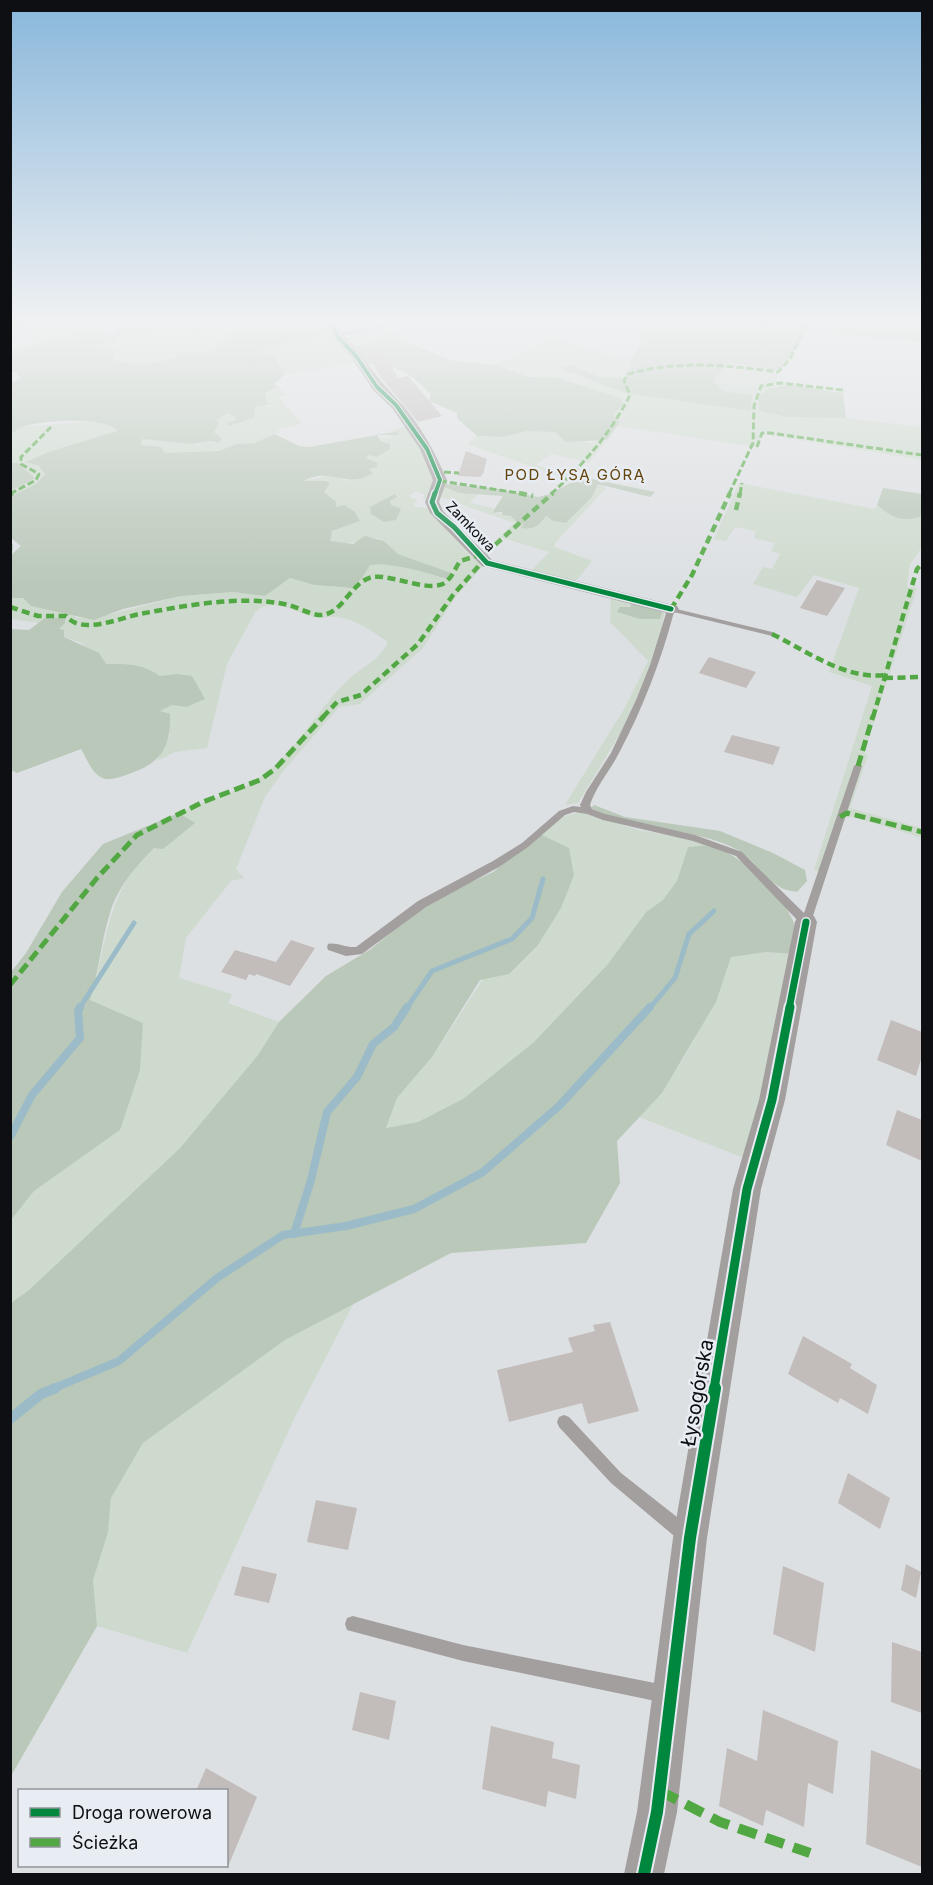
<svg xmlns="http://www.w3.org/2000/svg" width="933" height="1885" font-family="Inter,sans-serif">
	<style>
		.green { fill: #cedacd }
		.forest { fill: #b9c8b8 }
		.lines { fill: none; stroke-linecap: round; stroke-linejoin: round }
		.stream-far2 { stroke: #9bbbc8; stroke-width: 5 }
		.stream-far1 { stroke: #9bbbc8; stroke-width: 8 }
		.stream { stroke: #9bbbc8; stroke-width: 10 }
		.building { fill: #c2bcba }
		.lane { fill: #a49f9f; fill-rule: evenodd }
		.street { fill: #a49f9f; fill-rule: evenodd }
		.secondary { fill: #a29fa0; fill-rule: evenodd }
		.quiet-far3 { stroke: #51a842; stroke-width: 3; stroke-dasharray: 7 3; stroke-linecap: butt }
		.quiet-far2 { stroke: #51a842; stroke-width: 4.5; stroke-dasharray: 8 4.5; stroke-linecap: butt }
		.quiet-far1 { stroke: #51a842; stroke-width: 5; stroke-dasharray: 11 5; stroke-linecap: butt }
		.quiet { stroke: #51a842; stroke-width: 10; stroke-dasharray: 19 10; stroke-linecap: butt }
		.cycleway-far4-casing { stroke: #e8ecf3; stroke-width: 6 }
		.cycleway-far3-casing { stroke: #e8ecf3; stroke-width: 8 }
		.cycleway-far2-casing { stroke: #e8ecf3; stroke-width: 10 }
		.cycleway-far1-casing { stroke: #e8ecf3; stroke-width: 13 }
		.cycleway-casing { stroke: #e8ecf3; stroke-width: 16 }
		.cycleway-far4 { stroke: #00873e; stroke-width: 4 }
		.cycleway-far3 { stroke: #00873e; stroke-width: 5 }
		.cycleway-far2 { stroke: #00873e; stroke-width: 7 }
		.cycleway-far1 { stroke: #00873e; stroke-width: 9 }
		.cycleway { stroke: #00873e; stroke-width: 12 }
		.labels { text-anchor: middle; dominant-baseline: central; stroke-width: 5; stroke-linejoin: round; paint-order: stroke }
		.far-street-label { font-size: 14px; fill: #0e0f12; stroke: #e8ecf3 }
		.far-neighbourhood-label { font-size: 15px; letter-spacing: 1.5px; fill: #63450c; stroke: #e8ecf3 }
		.near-street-label { font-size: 20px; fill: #0e0f12; stroke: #e8ecf3 }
	</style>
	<rect width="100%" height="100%" fill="#dde0e3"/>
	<!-- green -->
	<g class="green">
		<polygon points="32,322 101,322 103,332 97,329 75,342 48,342 11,354 11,350 30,344"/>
		<path d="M202,322H328L357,359L356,363L284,375V370L276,364V357L258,352L269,345L274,346L329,333L322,328L272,335L268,326L253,325L221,340L213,352C204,353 193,351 185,352C181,353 176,357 172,359C141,370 118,362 92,344L114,342L123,333L171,330L194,332L205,331L211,325Z"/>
		<polygon points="393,329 413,345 388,341 352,348 344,339 359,333"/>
		<polygon points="531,333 630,360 631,368 623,378 599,377 584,369 571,374 604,383 625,393 752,395 722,391 714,381 728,362 780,371 775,381 845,390 843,393 828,388 759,411 787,417 846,418 922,427 922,460 763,434 756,447 617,426 613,415 620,398 547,377 519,375 496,365 549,340"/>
		<polygon points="278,387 287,395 279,397 302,424 280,429 275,434 254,443 237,444 219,451 165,453 141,445 142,439 200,444 210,441 214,443 222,439 214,432 219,423 216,420 228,413 235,416 236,420 228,426 258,405 271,406 272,404 266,402 265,393"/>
		<polygon points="96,421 107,423 117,432 27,462 39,466 45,474 36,484 11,496 11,491 17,489 18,463 11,463 11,434 23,427"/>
		<path d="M409,426L435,476L426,499L422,498L425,495L416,491L408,496L417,500L413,506L431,509L472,557L485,564L456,596L423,648L360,704L339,707L284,770L265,797L236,869L244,878L231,881L186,938L179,978L232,994L228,1003L279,1022L258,1055L180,1148L29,1290L11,1303V1220L34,1191L120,1130L143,1023L90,1000C107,945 106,892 151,850C163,839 181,834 194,824L179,813C204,799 236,794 259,778C296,753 317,709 349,679C363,666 380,660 388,642C373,632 356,619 337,617C330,616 321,619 314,617C295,613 274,596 256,611L227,664L207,748L175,752L157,761L170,735L159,711L172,705L186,707L176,674L160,676C144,663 126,664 106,664L80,642L64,637L45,618L39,623L11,619V598H24L31,606L64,611L78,618L112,614L181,596L233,592L265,596L290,578L333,587L351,588L370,565C390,562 426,572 447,579C430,561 418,563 398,554C390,549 386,538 375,538C359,539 347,547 329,541L332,531L360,521L336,508L311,482L304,481L333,475L346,481L368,469L364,458L390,444L379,439L391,437L389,433L393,435L399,431H386Z"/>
		<polygon points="527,431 555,432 589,443 607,440 589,462 551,454 536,465 572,475 568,479 467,444 477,436 502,437"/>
		<polygon points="442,483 448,488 479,493 470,503 493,508 492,513 511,516 515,522 524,524 522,527 543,520 546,516 553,521 566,523 592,497 597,484 603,485 606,488 555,543 555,547 592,561 575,582 531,571 549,552 500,537 514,523 438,496"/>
		<path d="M739,483L875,509L877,505C892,518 904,523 922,516V547L910,564L907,587L917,588L864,753L868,755L850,808L922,828V838L854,817L845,818L826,874L814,870L872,686L829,672L859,588L814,575L797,597L753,584L763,567L772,569L780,554L771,551L775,543L754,538L756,531L735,527L726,541L714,539Z"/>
		<polygon points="611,596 635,601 625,608 625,614 640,619 657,609 665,612 653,663 621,732 578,803 565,805 624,709 648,661 610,622"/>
		<polygon points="580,812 639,830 695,840 708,846 663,900 646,912 608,964 534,1042 463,1099 418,1122 385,1128 397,1098 432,1057 569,848 540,834 562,817"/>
		<path d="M765,952L794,954L749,1160L639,1117C681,1072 711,1014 731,956Z"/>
		<polygon points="354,1303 294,1419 187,1653 97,1626 62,1653 108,1532 111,1498 143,1443 285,1340"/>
	</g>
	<!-- forest -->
	<g class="forest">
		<path d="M202,322L212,324L202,332L170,330L123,333L114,342L94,345L114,351L115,360L130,363H156L174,358L184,352H213C228,331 253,322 277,328L273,334L322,328L329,333L274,346L269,345L259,352L276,357L277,364L284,370V375L274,384L278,387L265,393L266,402L273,404L255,407L254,418L228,426L227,423L236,420L235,416L228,413L216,420L219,423L214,432L222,439L219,443L210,441L192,444L142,439L141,445L160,447L165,453L219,451L237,444L254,443L275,434L299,446L310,447L399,431L398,435H377L381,441L390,444V449L377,457L369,455L365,458L378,463L377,467L369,469L373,473C346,490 331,466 304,481H325L330,483L324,492L336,502V507L344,505L355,512L360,521L332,531L330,541L353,544L365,536L384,541L398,554L451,573L447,579C426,572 389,562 370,565L362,578L352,588L315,585L290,578L265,596L233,592L181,596L123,609L94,620L31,606L23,598H11V555L21,546L11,538V496L36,484L45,474L39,466L26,462L49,452L117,431C106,416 40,420 23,427C19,428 14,432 11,434V383L21,378L16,372H11V354L48,342H74V335L87,328L115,335L117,332L114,325L118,323Z"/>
		<polygon points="635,322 922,322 922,342 809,331 780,371 728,362 714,381 722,391 752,395 751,411 625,393 564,370 562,367 573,365 599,377 623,378 631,368 630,360 641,344 639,327"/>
		<path d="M388,341L413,345L454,361L496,365L529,377L558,378L620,398L624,404L613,415L620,422L607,440L566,442L555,432L527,431L502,437L477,436L457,418V413L429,401L431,395C414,375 393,362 366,365L362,355L352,348Z"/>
		<polygon points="789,385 843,393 846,418 787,417 759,411 759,396 769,388"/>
		<polygon points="11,463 18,463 35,478 11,491"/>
		<path d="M572,475L655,492L650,497L598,484L592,497L566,523L553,521L546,516C539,526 533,530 521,528L524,524L517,523L511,516L502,515V512L492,513L503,496L460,493L444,487L445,484L498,489L538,497L550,494L572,482L568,479Z"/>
		<path d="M883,488L922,494V516C903,523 892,518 877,505Z"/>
		<polygon points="395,494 397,497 390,501 391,505 401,509 396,520 384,522 371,514 370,507"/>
		<polygon points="631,603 662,612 660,619 640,619 617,612 620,607 630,607"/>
		<path d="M45,618H65V623L59,629L64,630V637L99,653L106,664C126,664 143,663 160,676L176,674L192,676L205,699L186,707L172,705L160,711L170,714C171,751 159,764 126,775C117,778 107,782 99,776C91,771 86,757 81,749L17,773L11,770V629L29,630Z"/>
		<path d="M594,805L625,817L720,831L773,853L805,870L807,881L797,892C792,891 784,890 780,887C764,878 754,859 738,850C692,826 637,832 591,808Z"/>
		<path d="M179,813L195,823L163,849L154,848C136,866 117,888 110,913C101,941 99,971 90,1000L143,1023L140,1070L120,1130L34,1191L11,1220V972L26,953L62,892L103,844Z"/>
		<path d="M540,834L569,848L574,875L561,908L538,945L509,974L480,980L432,1057L397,1098L386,1128L418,1122L463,1099L534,1042L608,964L646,912L663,900L677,881L688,847C694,847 701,845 707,846C738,849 786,897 795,926C797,934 794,945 794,954L765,952L731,957L716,1002L662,1093L617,1141L620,1183L586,1243L451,1253L285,1340L143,1443L111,1498L108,1532L93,1580L97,1626L11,1776V1303L29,1290L180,1148L258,1055L279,1022L326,976L371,949L410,917L448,893L493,872Z"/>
	</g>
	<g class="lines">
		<!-- stream-far2 -->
		<g class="stream-far2">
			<polyline points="79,1009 134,923"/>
			<polyline points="406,1009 432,971 512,939 532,918 543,879"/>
			<polyline points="649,1009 675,978 689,934 714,911"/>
		</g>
		<!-- stream-far1 -->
		<g class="stream-far1">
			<polyline points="10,1137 32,1095 80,1038 78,1011 80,1007"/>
			<polyline points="294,1234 311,1180 327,1112 357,1077 373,1044 394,1027 407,1007"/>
			<polyline points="52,1389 119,1361 217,1278 283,1235 346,1226 414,1209 483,1172 559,1106 650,1007"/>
		</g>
		<!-- stream -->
		<polyline class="stream" points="10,1419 41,1394 56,1388"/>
	</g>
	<!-- building -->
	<g class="building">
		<polygon points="380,346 398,378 408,376 442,416 418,422 379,375 368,353"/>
		<polygon points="466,451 487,459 483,474 480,477 458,476"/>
		<polygon points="817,580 845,588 827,616 800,608"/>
		<polygon points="709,657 756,672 746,688 699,673"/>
		<polygon points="732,735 780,747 773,765 724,752"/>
		<polygon points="291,940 315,948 290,986 256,974 255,976 249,974 246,980 221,972 235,950 276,962"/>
		<polygon points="891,1020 922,1032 922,1056 916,1076 877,1060"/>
		<polygon points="897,1110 922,1120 922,1161 886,1145"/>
		<polygon points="610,1322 639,1411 588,1424 582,1403 509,1422 497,1370 573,1352 568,1338 595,1331 593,1325"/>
		<polygon points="803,1336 852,1364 850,1368 877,1385 868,1414 840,1398 838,1403 788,1374"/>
		<polygon points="848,1473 890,1498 880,1529 838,1503"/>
		<polygon points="316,1500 357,1508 348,1550 307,1542"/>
		<polygon points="906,1564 921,1572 916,1598 901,1590"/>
		<polygon points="242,1566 277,1574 269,1603 234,1595"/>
		<polygon points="783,1566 824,1583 815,1652 773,1634"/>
		<polygon points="892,1642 922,1652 922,1713 891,1702"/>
		<polygon points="360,1692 396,1701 389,1740 352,1730"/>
		<polygon points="763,1710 838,1741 833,1794 808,1783 804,1827 766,1810 763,1826 719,1806 727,1748 757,1761"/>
		<polygon points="491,1726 554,1742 552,1758 580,1765 576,1799 548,1791 546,1807 482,1789"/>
		<polygon points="871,1750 922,1770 922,1867 866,1844"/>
		<polygon points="206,1768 257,1797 227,1869 226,1791 196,1791"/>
	</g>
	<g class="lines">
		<!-- lane -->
		<g class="lane">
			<polygon points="405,322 420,322 336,336 333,334"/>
			<path d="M668,607L772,632L776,634L772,636L674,612C661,661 643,708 619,753C610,771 596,786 590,805L592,809L605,814L695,835L742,852L804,913L854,766L858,763L861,764L862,766L810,925H802L736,856L693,841L603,820L587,814L574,812L565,815L528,847L499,867L426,907L362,954L346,956L328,950L327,947L328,944C336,942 346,948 356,947L418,901L493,861L522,843L559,811L573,806L581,807L580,805L586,792L611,753L636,700L650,665Z"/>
			<polygon points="564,1415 569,1417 621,1473 691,1528 693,1534 691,1540 685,1542 679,1540 611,1483 559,1427 557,1422 559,1417"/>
			<polygon points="353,1616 463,1645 665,1685 671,1688 674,1694 671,1700 665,1703 463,1661 347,1630 345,1624 347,1618"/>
		</g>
		<!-- street -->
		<g class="street">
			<path d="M326,322H336C343,336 352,344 361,355C374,373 384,385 399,401C420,424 435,452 447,480L439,502L443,511L492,560L677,606L679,609L677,612L671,614L482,566L430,513L425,502L433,480L420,449L392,408L373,390L352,358L334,339Z"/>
			<polygon points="806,914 814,916 817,922 785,1100 761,1189 707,1538 677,1812 664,1874 624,1874 637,1812 673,1538 733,1189 759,1100 795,922 798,916"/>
		</g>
		<!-- secondary -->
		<polygon class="secondary" points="10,322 20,322 10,327"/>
		<!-- quiet-far3 -->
		<g class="quiet-far3">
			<polyline points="10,325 30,324"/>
			<polyline points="757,447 762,433 770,433 922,455"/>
			<polyline points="444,472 459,473"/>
			<polyline points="440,481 525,494"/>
			<polyline points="10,494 36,480 39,474 21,464 21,457 51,427"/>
			<path d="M551,494C583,465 611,433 630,395L624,381L628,374C677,360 728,365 778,372L790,359L807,322"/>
			<polyline points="729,494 753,443 754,406 761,386 780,383 843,390"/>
			<polyline points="740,494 742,483"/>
		</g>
		<!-- quiet-far2 -->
		<g class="quiet-far2">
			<polyline points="519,493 533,496"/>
			<polyline points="10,494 13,493"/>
			<polyline points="736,510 740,493"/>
			<polyline points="10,544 10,551"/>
			<path d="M10,607L38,616H66C82,635 117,619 139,614C185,606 238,595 284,604C296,606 308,614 319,615C343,616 350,581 373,577C393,574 435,596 448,580C453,575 456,567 460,561L486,553L553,493"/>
			<polyline points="671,609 692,575 730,493"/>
			<path d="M772,634C807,651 845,680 886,675"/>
			<polyline points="885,678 922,677"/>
			<polyline points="323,717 337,702 361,695 418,644 453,595 484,560"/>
			<polyline points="873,717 917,569 922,564"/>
		</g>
		<!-- quiet-far1 -->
		<g class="quiet-far1">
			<polyline points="858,766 873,716"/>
			<polyline points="840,817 847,813 922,832"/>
			<polyline points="10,985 97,878 137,835 203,802 260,780 275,769 324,716"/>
		</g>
		<!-- quiet -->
		<polyline class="quiet" points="660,1791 720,1822 810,1853"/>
		<defs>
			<polyline id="cycleway-far4" points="331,322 338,337 356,356 377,387 396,405 427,449 440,480 435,494"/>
			<polyline id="cycleway-far3" points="435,493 432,502 437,513 454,527 487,563 671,609"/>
			<polyline id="cycleway-far2" points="789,1009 806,922"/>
			<polyline id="cycleway-far1" points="714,1389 747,1189 772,1100 790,1007"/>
			<polyline id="cycleway" points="644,1874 657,1812 690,1538 715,1388"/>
		</defs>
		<!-- cycleway-far4 casing -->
		<use href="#cycleway-far4" class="cycleway-far4-casing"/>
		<!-- cycleway-far3 casing -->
		<use href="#cycleway-far3" class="cycleway-far3-casing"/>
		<!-- cycleway-far2 casing -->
		<use href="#cycleway-far2" class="cycleway-far2-casing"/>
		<!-- cycleway-far1 casing -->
		<use href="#cycleway-far1" class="cycleway-far1-casing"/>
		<!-- cycleway casing -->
		<use href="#cycleway" class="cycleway-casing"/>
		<!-- cycleway-far4 -->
		<use href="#cycleway-far4" class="cycleway-far4"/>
		<!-- cycleway-far3 -->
		<use href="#cycleway-far3" class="cycleway-far3"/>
		<!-- cycleway-far2 -->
		<use href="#cycleway-far2" class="cycleway-far2"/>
		<!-- cycleway-far1 -->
		<use href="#cycleway-far1" class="cycleway-far1"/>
		<!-- cycleway -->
		<use href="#cycleway" class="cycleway"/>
	</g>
	<!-- sky -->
	<linearGradient id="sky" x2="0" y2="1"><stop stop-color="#89b7db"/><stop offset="0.55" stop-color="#f0f1f2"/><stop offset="1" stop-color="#f0f1f2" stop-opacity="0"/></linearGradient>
	<rect width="933" height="586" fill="url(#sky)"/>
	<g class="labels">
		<!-- far-street labels -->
		<g class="far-street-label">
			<text transform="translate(471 526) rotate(46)">Zamkowa</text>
		</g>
		<!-- far-neighbourhood labels -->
		<g class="far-neighbourhood-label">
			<text x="575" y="474">POD ŁYSĄ GÓRĄ</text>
		</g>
		<!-- near-street labels -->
		<g class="near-street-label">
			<text transform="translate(697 1393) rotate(-80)">Łysogórska</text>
		</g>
	</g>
	<!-- border -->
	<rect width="933" height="1885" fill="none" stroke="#0e0f12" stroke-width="24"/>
	<!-- legend -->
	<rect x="18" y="1789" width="210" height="78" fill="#e8ecf3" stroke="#919499" stroke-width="1.5"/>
	<rect x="30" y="1808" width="30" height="9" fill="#00873e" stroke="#919499" stroke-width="1.5"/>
	<text x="72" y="1819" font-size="18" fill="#0e0f12">Droga rowerowa</text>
	<rect x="30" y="1838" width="30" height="9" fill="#51a842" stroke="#919499" stroke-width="1.5"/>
	<text x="72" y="1849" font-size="18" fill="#0e0f12">Ścieżka</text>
</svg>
